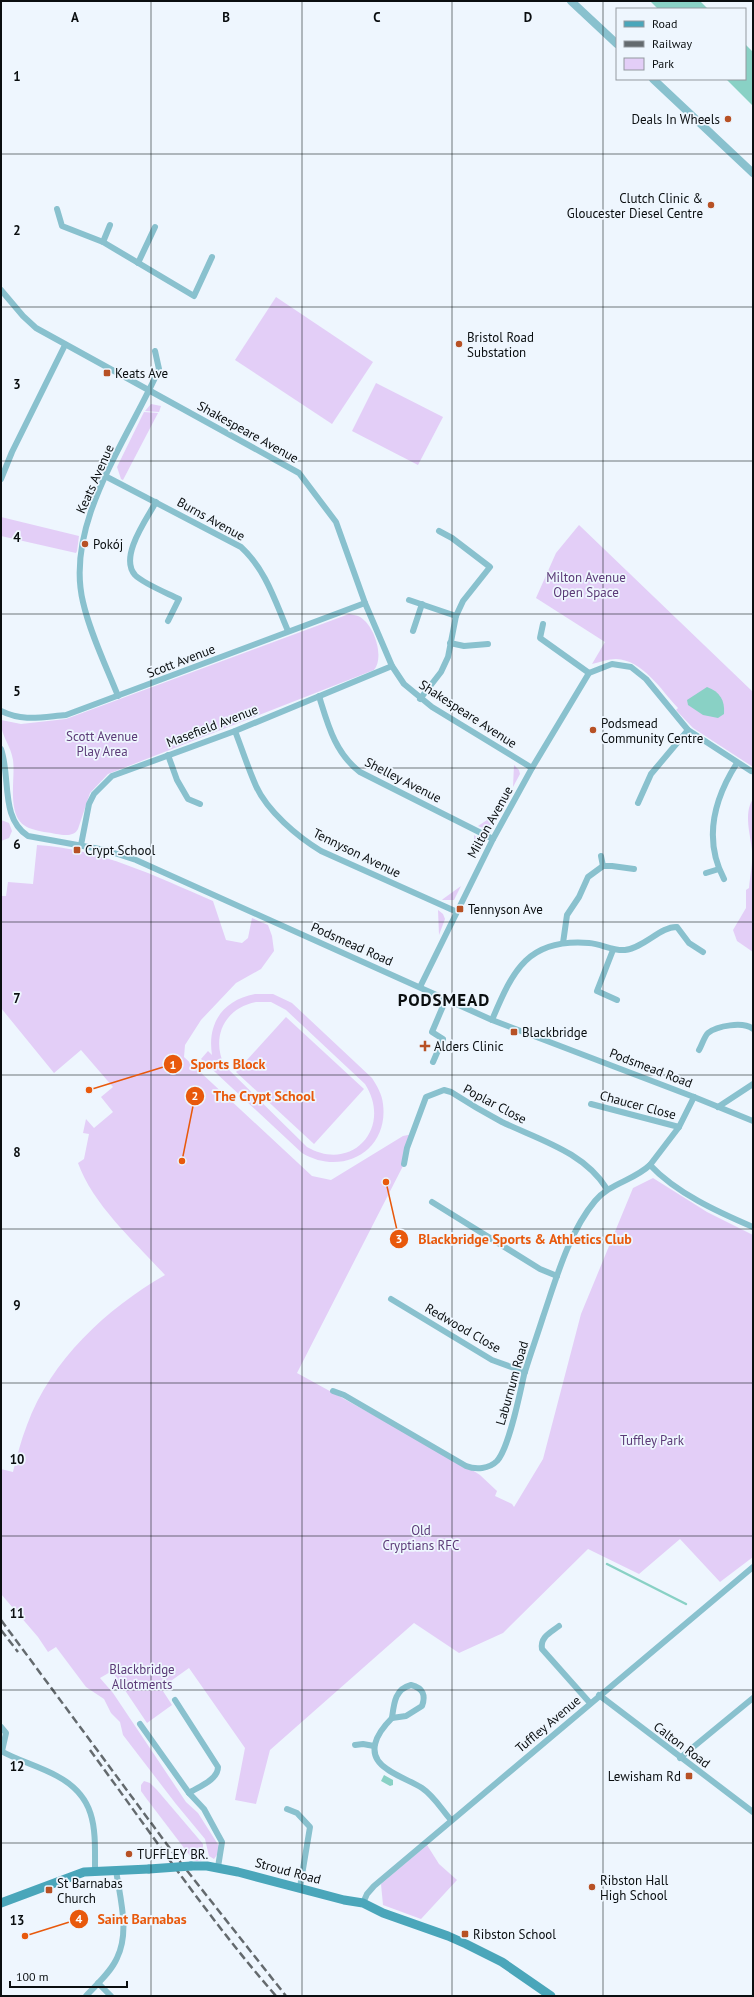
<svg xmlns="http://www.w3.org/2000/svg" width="754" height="1997" font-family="'PT Sans',sans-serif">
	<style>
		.green { fill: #e3cef7; fill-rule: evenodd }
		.water { fill: #89d1c5 }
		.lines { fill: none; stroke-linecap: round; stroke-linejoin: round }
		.stream { stroke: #89d1c5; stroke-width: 2.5 }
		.minor { stroke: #89c1ce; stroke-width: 6 }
		.tertiary { stroke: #89c1ce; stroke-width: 8 }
		.secondary { stroke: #4aa6ba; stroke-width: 9 }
		.rail { stroke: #646a6e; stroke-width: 2.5; stroke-dasharray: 8 4; stroke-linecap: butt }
		.secondary-bridge { stroke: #4aa6ba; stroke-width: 9 }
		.grid { fill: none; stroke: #0a0e10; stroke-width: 1; stroke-opacity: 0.55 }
		.poi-dot { fill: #b75125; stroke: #eef6fe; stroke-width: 1.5 }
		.labels { text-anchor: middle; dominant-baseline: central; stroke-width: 3.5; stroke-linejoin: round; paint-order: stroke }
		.poi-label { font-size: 13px; fill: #0a0e10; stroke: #eef6fe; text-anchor: start }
		.street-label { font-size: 13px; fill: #0a0e10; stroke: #eef6fe }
		.park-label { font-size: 13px; fill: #5b3a77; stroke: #eef6fe }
		.district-label { font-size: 17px; font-weight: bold; letter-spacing: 1px; fill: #0a0e10; stroke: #eef6fe }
		.grid-label { font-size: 13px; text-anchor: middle; font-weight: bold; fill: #0a0e10; stroke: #eef6fe; stroke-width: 3.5; stroke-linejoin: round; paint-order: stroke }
		.leader { fill: none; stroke: #e8590c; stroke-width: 1.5 }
		.callout-dot { fill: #e8590c; stroke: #eef6fe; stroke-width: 1.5 }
		.mark-label { font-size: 12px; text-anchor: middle; font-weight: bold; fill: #fff }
		.callout-label { font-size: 14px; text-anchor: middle; font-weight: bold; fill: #e8590c; stroke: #eef6fe; stroke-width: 3.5; stroke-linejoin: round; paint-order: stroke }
	</style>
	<rect width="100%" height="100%" fill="#eef6fe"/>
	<!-- green -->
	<g class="green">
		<polygon points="276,297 373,362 332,424 235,360"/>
		<polygon points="376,383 443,417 418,465 352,431"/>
		<polygon points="151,404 161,406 159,412 145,411"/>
		<polygon points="144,412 158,413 123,480 121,479 117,467"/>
		<polygon points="1,517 79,536 77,551 76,553 1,536"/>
		<path d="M579,525L753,692V767L693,728L676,710L678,708C661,690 643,660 616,659C608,659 600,662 592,664L605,642L536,598L556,553Z"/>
		<path d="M349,614C352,615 356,615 358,616C374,623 385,657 374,670L108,774L90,793L78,829C74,837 64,835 56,834C48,832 40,832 32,829C4,821 16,781 13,760C11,745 0,735 1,720L21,724L66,719Z"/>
		<polygon points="514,765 519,770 520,774 513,787"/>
		<path d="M753,799V952L737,941L733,930L746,908V890L749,888C750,876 753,863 752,851C751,836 743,813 753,799Z"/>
		<path d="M496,814H498C493,823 489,831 478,826Z"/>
		<polygon points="1,820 9,823 12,831 9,838 1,841"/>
		<polygon points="474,835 478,838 481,843 475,858"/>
		<path d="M37,845C101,849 155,876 213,901L226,940L242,943L248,938L252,918L268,925L272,936L274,951L261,969L236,983L201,1020L185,1045L184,1057L312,1176L331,1180L403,1136L413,1134L404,1164L297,1373L466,1466L480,1475L497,1491L495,1496L512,1504L514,1507L543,1459L581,1314L633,1188L653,1178L707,1212L753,1235V1557L720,1582L680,1539L639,1574L588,1549L503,1633L459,1653L414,1623L270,1750L256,1804L235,1800L245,1748L189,1668L161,1688L172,1705L147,1723L112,1671L100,1678L113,1693L186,1802L198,1813L219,1846V1852L214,1859L209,1856L205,1839L176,1804L123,1735L120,1722L111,1713L104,1699L86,1687L56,1647L48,1652L38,1637L1,1594V1469L13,1472C17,1456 21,1440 27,1425C51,1360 106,1309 165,1275C135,1242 93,1205 78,1163L84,1159L89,1134L83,1133L86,1119L94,1128L113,1112L101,1097L113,1087L81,1050L54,1073L1,1008V896H6L8,882L33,884Z"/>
		<polygon points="461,886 454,900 442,900 443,899"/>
		<polygon points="438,910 443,914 445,919 439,935"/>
		<path d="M255,994H273L292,1003L372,1078C377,1086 382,1094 383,1104C389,1151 342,1177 302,1153L201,1059L208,1051L212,1055C207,1023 223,1000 255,994ZM256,1002H271L286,1010L365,1084C393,1128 352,1173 307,1147L224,1065C211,1036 225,1008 256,1002Z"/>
		<polygon points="286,1017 364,1089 314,1144 236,1072"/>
		<polygon points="144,1781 150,1783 157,1790 203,1844 203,1854 201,1861 194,1861 146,1798 141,1791 141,1785"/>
		<polygon points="427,1845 439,1864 457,1880 421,1919 383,1905 381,1884"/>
	</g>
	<!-- water -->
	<g class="water">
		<polygon points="650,1 700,1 708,9 658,9"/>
		<polygon points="745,44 753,52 753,106 726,79 745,79"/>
		<path d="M707,687C720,692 725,700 724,714L718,718L703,715L688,705L687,700Z"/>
		<polygon points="384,1775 393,1780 393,1785 390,1786 381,1781"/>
	</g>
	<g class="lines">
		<!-- stream -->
		<polyline class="stream" points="607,1564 686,1604"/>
		<!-- minor -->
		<g class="minor">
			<polyline points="57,209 62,226 103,242 194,296 212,257"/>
			<polyline points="103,242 110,225"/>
			<polyline points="138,263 155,227"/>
			<polyline points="1,290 23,316 36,328 299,473 336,522 365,603 392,666 404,684 432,707 532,768"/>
			<path d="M105,476L241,547C266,570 275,601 288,631"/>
			<polyline points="1,479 12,452 65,345"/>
			<path d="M156,502C146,520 119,557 135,575C144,584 167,593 179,599L168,621"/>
			<polyline points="409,600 456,616"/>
			<polyline points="543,624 540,638 589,673"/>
			<polyline points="413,631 422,604"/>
			<polyline points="450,643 464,646 488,644"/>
			<path d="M118,696C106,666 90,633 83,602C64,523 129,438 159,369L155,351"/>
			<path d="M319,696C328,725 335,753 360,772L493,839"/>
			<polyline points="420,699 441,672 448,657 456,616 463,601 490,567 452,538 439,531"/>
			<path d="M1,711C23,722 42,717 66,715L365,603"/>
			<path d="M235,731C242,749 248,768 256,786C267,811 298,837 321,851L455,911"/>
			<path d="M1,749C11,778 0,818 28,836L105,850L136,860L492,1020L694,1097L753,1121"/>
			<polyline points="168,755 177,780 188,799 200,804"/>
			<polyline points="638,803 651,774 688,730"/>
			<polyline points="81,845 89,804 94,794 112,776 235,731 392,666"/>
			<polyline points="601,856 603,866"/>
			<polyline points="706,873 719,869"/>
			<path d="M724,879C703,839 714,799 737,763"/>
			<polyline points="563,943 567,915 579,897 588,877 603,866 612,866 634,869"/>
			<polyline points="613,950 597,991 617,1000"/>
			<polyline points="420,987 493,839 532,768 589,673 612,664 631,667 646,679 688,730 751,771"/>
			<path d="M492,1020C513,970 528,938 589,943C602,944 612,951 625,950C644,948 661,926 677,927L689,943L703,952"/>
			<path d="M699,1050C702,1045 704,1037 708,1033C717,1026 743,1021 753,1029"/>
			<polyline points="433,1062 443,1039 432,1032 446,999"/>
			<path d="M694,1097L679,1127L650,1165C676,1193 718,1212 753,1227"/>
			<polyline points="591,1104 679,1127"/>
			<polyline points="718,1107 753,1084"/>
			<path d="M404,1164L407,1148L426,1097L444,1090L451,1092C468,1103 485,1113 502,1122C540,1140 584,1152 607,1189"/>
			<polyline points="432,1202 540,1269 557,1276"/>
			<polyline points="391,1299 492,1360 525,1372"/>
			<path d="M333,1391L344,1395L466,1466C476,1470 489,1469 497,1461C509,1448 520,1393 524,1375C530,1355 537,1336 543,1317C556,1279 569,1232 595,1201C610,1183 633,1181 650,1165"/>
			<path d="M559,1626C550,1633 540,1637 542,1649L590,1703"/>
			<path d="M411,1685C423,1688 426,1695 422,1706L406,1716L392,1718C394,1703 395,1689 411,1685Z"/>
			<polyline points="599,1695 753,1812"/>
			<path d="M175,1700L218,1767C218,1780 198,1787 189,1793"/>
			<path d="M392,1718C377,1733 364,1754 387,1769C398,1777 411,1781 422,1788C434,1796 442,1810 451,1820"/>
			<polyline points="140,1724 189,1793 204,1809 217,1833 222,1842 218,1867"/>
			<polyline points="1,1727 6,1733 2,1751"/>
			<polyline points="355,1745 363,1744 374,1746"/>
			<path d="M1,1751C19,1761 39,1766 57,1776C98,1798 95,1830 95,1871"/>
			<polyline points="680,1758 753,1698"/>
			<polyline points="287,1809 297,1813 310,1827 300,1887"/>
			<polyline points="363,1903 367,1894 374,1886 753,1567"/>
			<polyline points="98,1983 111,1996"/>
			<path d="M86,1996C97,1984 111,1972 117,1958C130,1932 120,1898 116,1870"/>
		</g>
		<!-- tertiary -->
		<g class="tertiary">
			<polyline points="571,1 617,44"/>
			<polyline points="653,79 753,173"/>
		</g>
		<!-- secondary -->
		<g class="secondary">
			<polyline points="191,1866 207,1866 238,1872 344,1900 363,1903 383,1913 448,1936 466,1944 502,1962 551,1996"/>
			<polyline points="1,1903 84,1872 149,1869"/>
		</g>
		<!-- rail -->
		<g class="rail">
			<polyline points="1,1620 177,1858 286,1996"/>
			<polyline points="1,1630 18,1652"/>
			<path d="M90,1750C151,1833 208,1918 276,1996"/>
		</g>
		<!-- secondary-bridge -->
		<polyline class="secondary-bridge" points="149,1869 191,1866"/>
	</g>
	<!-- grid -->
	<path class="grid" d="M151,1V1996M302,1V1996M452,1V1996M603,1V1996M1,154H753M1,307H753M1,461H753M1,614H753M1,768H753M1,922H753M1,1075H753M1,1229H753M1,1383H753M1,1536H753M1,1690H753M1,1843H753"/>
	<!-- markers -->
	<g class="poi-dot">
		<circle cx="728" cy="119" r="4"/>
		<circle cx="711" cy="205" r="4"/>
		<circle cx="459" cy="344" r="4"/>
		<rect x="103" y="369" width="8" height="8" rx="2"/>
		<circle cx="85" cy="544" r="4"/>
		<circle cx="593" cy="730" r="4"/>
		<rect x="73" y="846" width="8" height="8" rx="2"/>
		<rect x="456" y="905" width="8" height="8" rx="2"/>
		<rect x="510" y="1028" width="8" height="8" rx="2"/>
		<path d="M423 1040h4v4h4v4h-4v4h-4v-4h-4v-4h4z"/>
		<rect x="685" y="1772" width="8" height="8" rx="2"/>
		<circle cx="129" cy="1854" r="4"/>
		<circle cx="592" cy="1887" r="4"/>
		<rect x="45" y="1886" width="8" height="8" rx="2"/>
		<rect x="461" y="1930" width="8" height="8" rx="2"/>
	</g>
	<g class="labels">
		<!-- poi labels -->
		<g class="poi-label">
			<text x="720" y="119" text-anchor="end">Deals In Wheels</text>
			<text x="703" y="198" text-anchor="end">Clutch Clinic &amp;<tspan x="703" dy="15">Gloucester Diesel Centre</tspan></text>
			<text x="467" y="337">Bristol Road<tspan x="467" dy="15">Substation</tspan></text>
			<text x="115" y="373">Keats Ave</text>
			<text x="93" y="544">Pokój</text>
			<text x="601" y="723">Podsmead<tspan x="601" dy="15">Community Centre</tspan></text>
			<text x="85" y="850">Crypt School</text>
			<text x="468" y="909">Tennyson Ave</text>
			<text x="522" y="1032">Blackbridge</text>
			<text x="434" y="1046">Alders Clinic</text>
			<text x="681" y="1776" text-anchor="end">Lewisham Rd</text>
			<text x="137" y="1854">TUFFLEY BR.</text>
			<text x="600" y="1880">Ribston Hall<tspan x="600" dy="15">High School</tspan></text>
			<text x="57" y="1883">St Barnabas<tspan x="57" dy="15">Church</tspan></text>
			<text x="473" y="1934">Ribston School</text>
		</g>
		<!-- street labels -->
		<g class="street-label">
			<text transform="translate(248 432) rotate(29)">Shakespeare Avenue</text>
			<text transform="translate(95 479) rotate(-66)">Keats Avenue</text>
			<text transform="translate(211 519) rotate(29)">Burns Avenue</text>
			<text transform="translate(181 661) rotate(-21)">Scott Avenue</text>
			<text transform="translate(468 714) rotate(33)">Shakespeare Avenue</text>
			<text transform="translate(212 726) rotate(-21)">Masefield Avenue</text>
			<text transform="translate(403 780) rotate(27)">Shelley Avenue</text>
			<text transform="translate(490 822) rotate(-61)">Milton Avenue</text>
			<text transform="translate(357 853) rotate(26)">Tennyson Avenue</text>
			<text transform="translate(352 944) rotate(24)">Podsmead Road</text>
			<text transform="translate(651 1068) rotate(21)">Podsmead Road</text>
			<text transform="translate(495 1104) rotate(28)">Poplar Close</text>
			<text transform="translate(638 1105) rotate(15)">Chaucer Close</text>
			<text transform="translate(463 1328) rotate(30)">Redwood Close</text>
			<text transform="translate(512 1383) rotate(-74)">Laburnum Road</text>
			<text transform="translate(548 1724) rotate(-40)">Tuffley Avenue</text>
			<text transform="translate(682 1745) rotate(37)">Calton Road</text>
			<text transform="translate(288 1871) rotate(15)">Stroud Road</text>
		</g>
		<!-- park labels -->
		<g class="park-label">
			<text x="586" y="577">Milton Avenue<tspan x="586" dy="15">Open Space</tspan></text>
			<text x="102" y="736">Scott Avenue<tspan x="102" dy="15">Play Area</tspan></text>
			<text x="652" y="1440">Tuffley Park</text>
			<text x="421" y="1530">Old<tspan x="421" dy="15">Cryptians RFC</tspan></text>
			<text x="142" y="1669">Blackbridge<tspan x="142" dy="15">Allotments</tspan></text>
		</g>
		<!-- district labels -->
		<g class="district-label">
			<text x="444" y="1000">PODSMEAD</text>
		</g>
	</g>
	<g class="grid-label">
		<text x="75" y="22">A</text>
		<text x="226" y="22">B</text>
		<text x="377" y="22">C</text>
		<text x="528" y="22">D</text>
		<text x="17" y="81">1</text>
		<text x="17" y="235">2</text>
		<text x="17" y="389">3</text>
		<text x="17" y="542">4</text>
		<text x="17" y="696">5</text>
		<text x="17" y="849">6</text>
		<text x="17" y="1003">7</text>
		<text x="17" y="1157">8</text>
		<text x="17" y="1310">9</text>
		<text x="17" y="1464">10</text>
		<text x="17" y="1618">11</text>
		<text x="17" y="1771">12</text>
		<text x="17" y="1925">13</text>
	</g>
	<!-- callouts -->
	<path class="leader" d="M89 1090L173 1064M182 1161L195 1096M386 1182L399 1239M25 1936L79 1919"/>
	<g class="callout-dot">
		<circle cx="89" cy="1090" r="4"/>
		<circle cx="182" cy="1161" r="4"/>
		<circle cx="386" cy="1182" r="4"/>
		<circle cx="25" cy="1936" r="4"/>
		<circle cx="173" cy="1064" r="10"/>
		<circle cx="195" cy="1096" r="10"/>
		<circle cx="399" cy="1239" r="10"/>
		<circle cx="79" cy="1919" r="10"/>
	</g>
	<g class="mark-label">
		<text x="173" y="1069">1</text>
		<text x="195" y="1100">2</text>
		<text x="399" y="1243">3</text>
		<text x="79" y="1923">4</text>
	</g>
	<g class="callout-label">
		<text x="228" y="1069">Sports Block</text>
		<text x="264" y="1101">The Crypt School</text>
		<text x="525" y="1244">Blackbridge Sports &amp; Athletics Club</text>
		<text x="142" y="1924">Saint Barnabas</text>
	</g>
	<!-- border -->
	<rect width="754" height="1997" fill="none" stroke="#0a0e10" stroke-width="4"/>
	<!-- legend -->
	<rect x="616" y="8" width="130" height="72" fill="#eef6fe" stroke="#93999f"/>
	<rect x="624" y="21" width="20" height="6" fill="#4aa6ba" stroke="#93999f"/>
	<text x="652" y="28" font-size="12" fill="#0a0e10">Road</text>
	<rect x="624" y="41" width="20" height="6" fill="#646a6e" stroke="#93999f"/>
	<text x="652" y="48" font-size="12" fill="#0a0e10">Railway</text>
	<rect x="624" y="58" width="20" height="12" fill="#e3cef7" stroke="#93999f"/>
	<text x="652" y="68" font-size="12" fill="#0a0e10">Park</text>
	<!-- scale -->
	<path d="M10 1981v6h117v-6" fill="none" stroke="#0a0e10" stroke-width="2"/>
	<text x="16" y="1981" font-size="12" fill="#0a0e10" stroke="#eef6fe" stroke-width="3" paint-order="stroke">100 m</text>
</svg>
